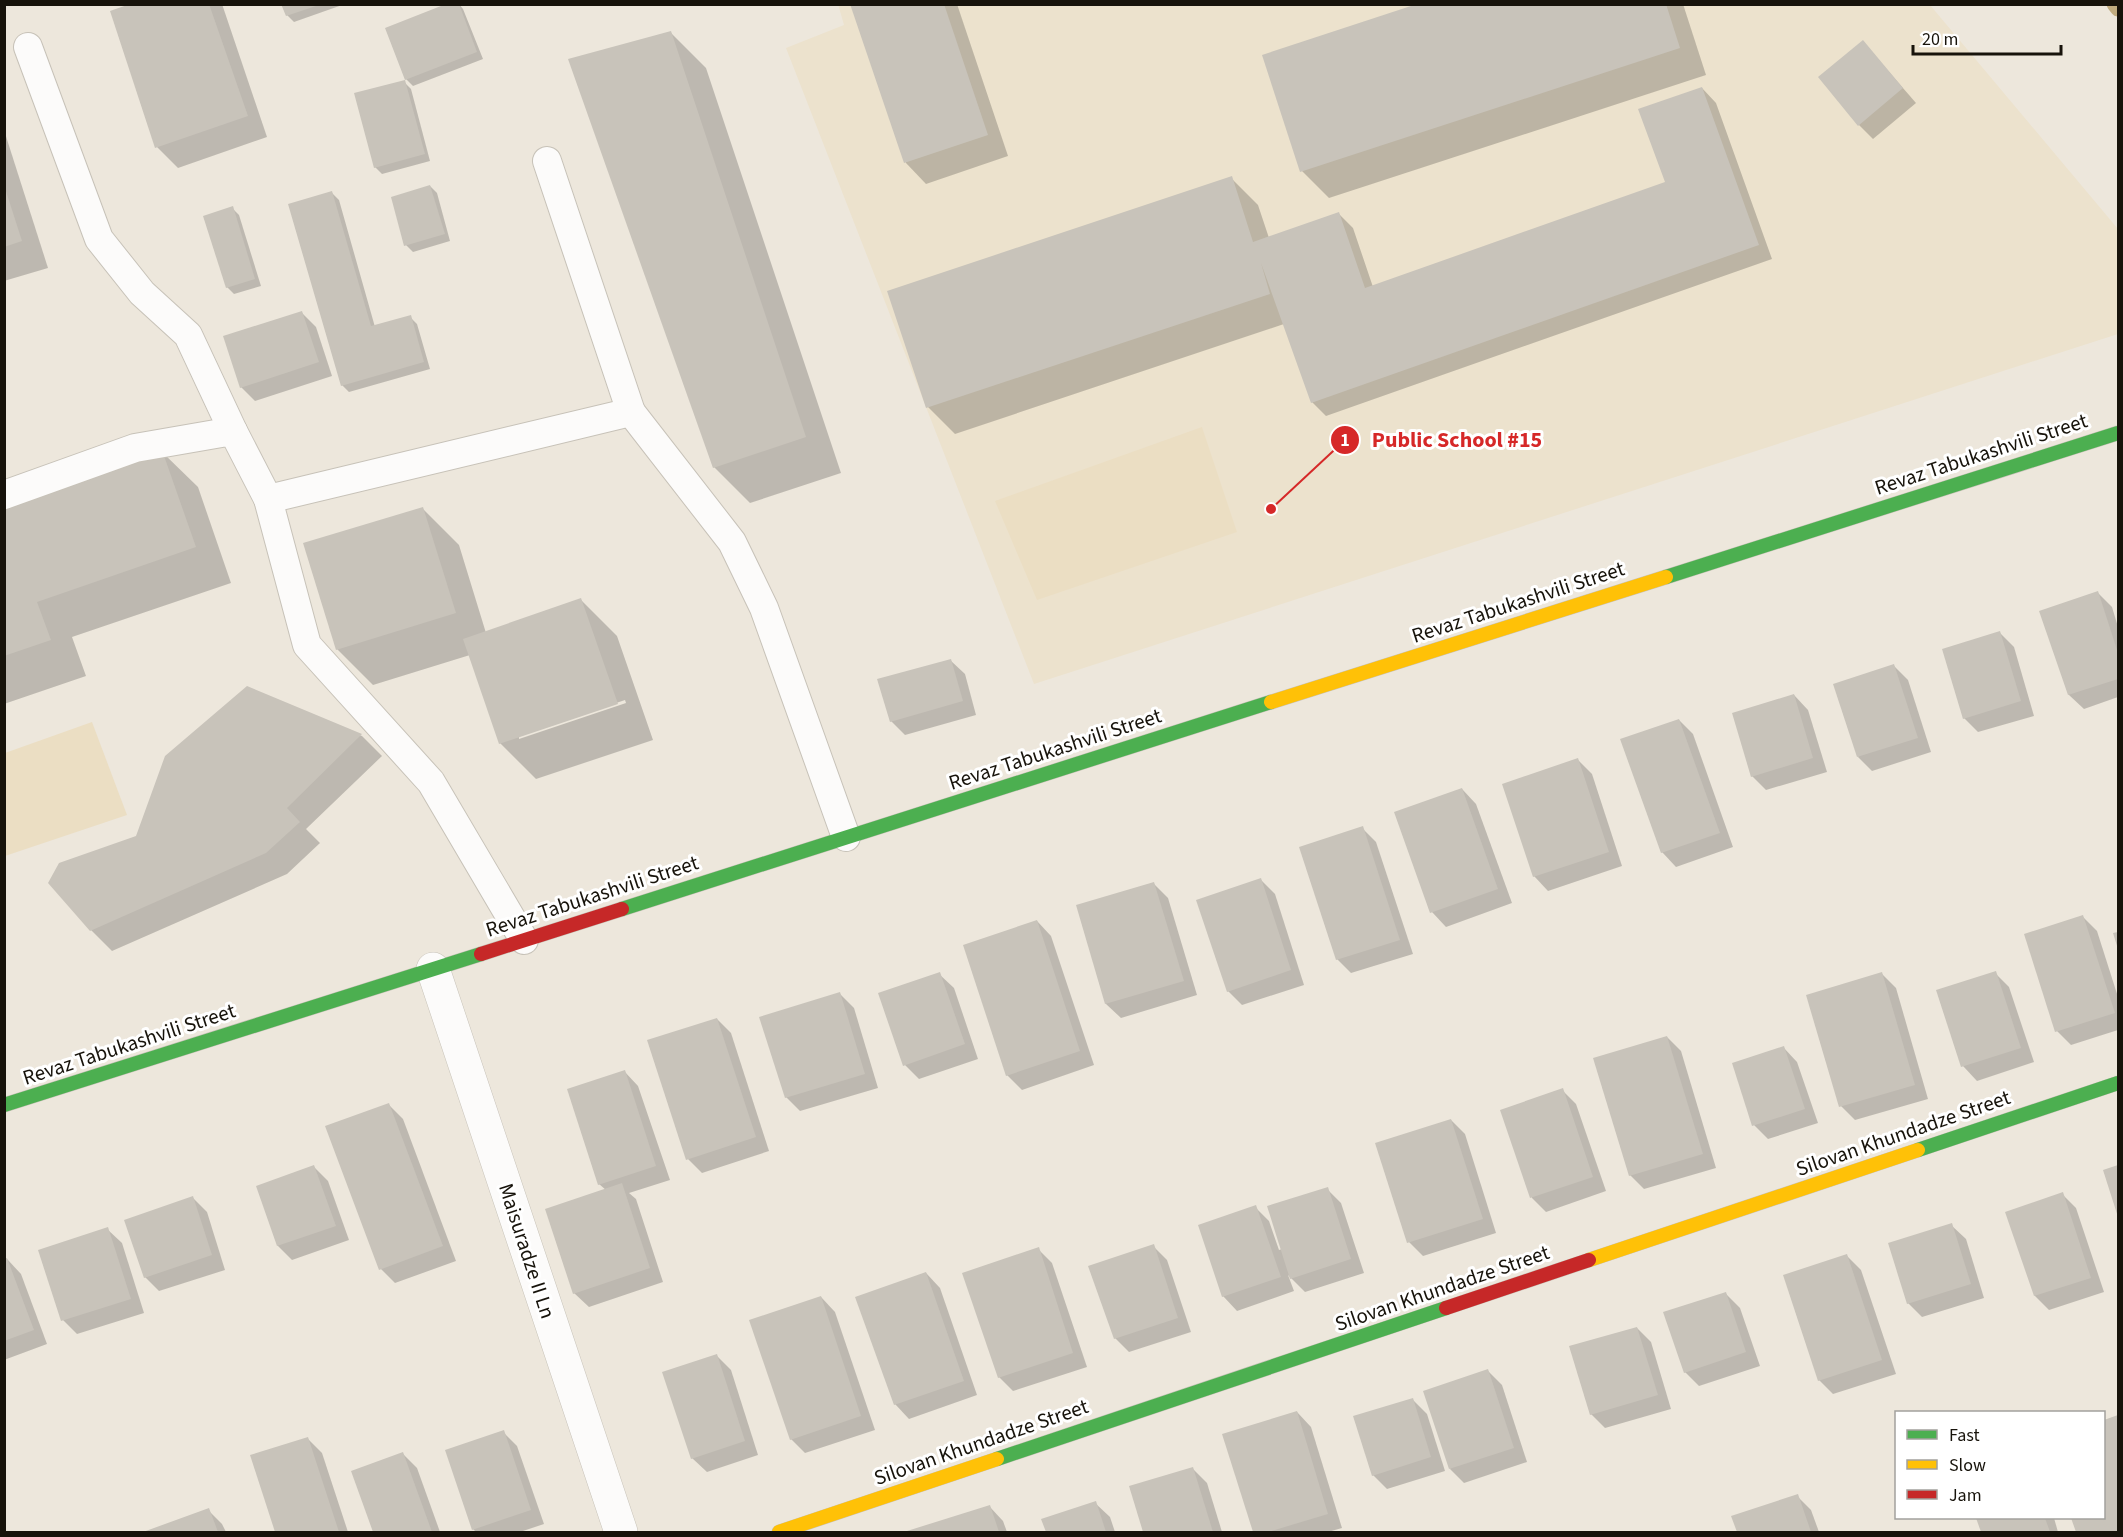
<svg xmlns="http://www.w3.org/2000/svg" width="2123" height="1537" font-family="'Source Sans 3',sans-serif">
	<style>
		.built { fill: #ece2cd }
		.green { fill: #ebdec3 }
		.shadow { fill: #0003; fill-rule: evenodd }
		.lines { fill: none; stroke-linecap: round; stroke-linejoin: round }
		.stream { stroke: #c1ac80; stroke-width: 15 }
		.building { fill: #c8c3ba }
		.lane-casing { stroke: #c7c2b8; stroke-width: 30 }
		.street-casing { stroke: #c7c2b8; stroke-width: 34 }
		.fast-casing { stroke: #c7c2b8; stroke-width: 15 }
		.slow-casing { stroke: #c7c2b8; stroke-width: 15 }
		.jam-casing { stroke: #c7c2b8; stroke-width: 15 }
		.lane { stroke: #fcfbfa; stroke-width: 28 }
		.street { stroke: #fcfbfa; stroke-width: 33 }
		.fast { stroke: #4caf50; stroke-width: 14 }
		.slow { stroke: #ffc107; stroke-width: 14 }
		.jam { stroke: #c62828; stroke-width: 14 }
		.labels { text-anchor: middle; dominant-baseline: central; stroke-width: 6; stroke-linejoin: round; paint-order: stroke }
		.street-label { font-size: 21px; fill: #17130b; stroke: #fff }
		.leader { fill: none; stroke: #d62828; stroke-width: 2 }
		.callout-dot { fill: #d62828; stroke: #fff; stroke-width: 2 }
		.mark-label { font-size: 18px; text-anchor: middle; font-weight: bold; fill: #fff }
		.callout-label { font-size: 22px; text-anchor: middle; font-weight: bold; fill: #d62828; stroke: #fff; stroke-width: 6; stroke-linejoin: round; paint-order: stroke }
	</style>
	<rect width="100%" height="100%" fill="#ede7dc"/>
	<!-- built -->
	<polygon class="built" points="838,4 1930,5 2118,229 2118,334 1034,684 786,48 844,25"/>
	<!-- green -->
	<g class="green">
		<polygon points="1202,427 1237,532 1037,600 995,501"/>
		<polygon points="92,722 127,815 5,856 5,753"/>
	</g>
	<!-- shadow -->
	<g class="shadow">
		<polygon points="135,4 222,4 267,137 178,168 157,147"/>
		<polygon points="283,4 345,4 294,22 287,15"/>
		<polygon points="459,4 463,9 483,59 413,86 406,79"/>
		<polygon points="852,4 957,4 1008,156 926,184 906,163"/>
		<polygon points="1422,4 1683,4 1706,75 1329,198 1302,171"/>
		<polygon points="670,32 706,68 841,473 750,503 714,467"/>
		<polygon points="1863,42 1916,103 1873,139 1859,125"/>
		<polygon points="404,82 411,89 430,161 382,174 375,167"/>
		<polygon points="1702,88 1716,103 1772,259 1326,416 1312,402 1284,324 955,434 928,407 1231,178 1258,205 1269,238 1338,213 1353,228 1373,287 1667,183"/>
		<polygon points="4,130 48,268 4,281"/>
		<polygon points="430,186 437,193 450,241 413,252 406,245"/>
		<polygon points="332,193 339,200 375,327 410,317 417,324 430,369 349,392 342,385"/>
		<polygon points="232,208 239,215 261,286 234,294 227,287"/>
		<polygon points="302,313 316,327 332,376 255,401 241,387"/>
		<polygon points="162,452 198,487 231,583 72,637 86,676 4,704 4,505"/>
		<path d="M423,509L459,545L486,633L581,600L617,636L653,740L536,779L500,743L470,655L373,685L337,649ZM625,700L626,703L519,739V736Z"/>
		<polygon points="2098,593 2112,607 2118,627 2118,697 2084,709 2069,695 2041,612"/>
		<polygon points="2000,633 2014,647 2034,716 1978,732 1964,718"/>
		<polygon points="950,660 965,674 976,715 905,735 891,721"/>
		<polygon points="1894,666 1908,680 1931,752 1872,771 1858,757"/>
		<polygon points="247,688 362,736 382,756 306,829 320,843 287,874 112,951 91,930 137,838"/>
		<polygon points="1794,695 1808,710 1827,772 1766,790 1752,776"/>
		<polygon points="1679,720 1693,734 1733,847 1676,867 1662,852"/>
		<polygon points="1578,760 1592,774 1622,866 1548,891 1534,876"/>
		<polygon points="1462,789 1476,804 1512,903 1446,927 1432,912"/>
		<polygon points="1362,828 1376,842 1413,954 1351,973 1337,959"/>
		<polygon points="1261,880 1275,894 1304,985 1242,1005 1228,991"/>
		<polygon points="1153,883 1168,898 1197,995 1121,1018 1106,1004 1078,906"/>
		<polygon points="2083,917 2097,931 2118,997 2118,1030 2071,1045 2057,1031"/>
		<polygon points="1037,921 1051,936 1094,1065 1022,1090 1007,1075"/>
		<polygon points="1995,973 2009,987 2034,1062 1977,1081 1963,1066"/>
		<polygon points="939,974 954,988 978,1059 919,1079 905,1065"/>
		<polygon points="1882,974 1896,988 1928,1099 1855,1120 1841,1106"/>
		<polygon points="840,994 854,1008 878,1088 800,1111 786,1097"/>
		<polygon points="717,1019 731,1033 769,1151 702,1173 688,1159"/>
		<polygon points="1667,1037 1681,1051 1716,1168 1644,1189 1630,1175"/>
		<polygon points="1783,1047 1797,1062 1818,1123 1768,1139 1754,1125"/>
		<polygon points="624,1071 638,1086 670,1180 629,1193 636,1199 663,1282 589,1307 574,1293 606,1190 599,1184"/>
		<polygon points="1562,1090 1576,1104 1606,1191 1546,1212 1532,1198 1502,1111"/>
		<polygon points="389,1105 403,1119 456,1261 395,1283 381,1269"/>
		<polygon points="1451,1120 1465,1134 1496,1233 1423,1256 1409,1242"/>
		<polygon points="2118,1166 2118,1214 2104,1171"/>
		<polygon points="314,1167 328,1181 349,1240 292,1260 278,1246 258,1187"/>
		<polygon points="1327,1189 1341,1203 1364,1273 1305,1292 1288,1275 1294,1291 1237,1311 1223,1296 1255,1207 1269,1221 1279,1250 1282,1249"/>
		<polygon points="2062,1194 2076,1208 2104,1292 2049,1310 2035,1296 2007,1213"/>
		<polygon points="193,1198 207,1212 225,1270 159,1291 145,1277"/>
		<polygon points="1951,1225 1966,1239 1984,1298 1922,1317 1908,1303"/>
		<polygon points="107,1229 122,1243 144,1313 77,1334 63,1320"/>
		<polygon points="1153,1246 1167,1260 1191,1332 1129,1352 1115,1338"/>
		<polygon points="1038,1249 1052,1263 1087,1367 1013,1391 999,1377"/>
		<polygon points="1847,1256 1861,1270 1896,1374 1833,1394 1819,1380"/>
		<polygon points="7,1259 21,1274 47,1344 4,1360 4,1260"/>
		<polygon points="926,1273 940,1288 977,1395 909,1419 895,1404"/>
		<polygon points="1726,1294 1740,1308 1760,1366 1699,1386 1685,1372"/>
		<polygon points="821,1297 835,1312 875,1430 805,1453 791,1439"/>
		<polygon points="1637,1328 1651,1342 1671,1409 1605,1428 1591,1414"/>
		<polygon points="717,1356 731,1370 758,1455 707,1472 692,1458"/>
		<polygon points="1487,1370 1502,1385 1527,1462 1464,1483 1450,1469"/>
		<polygon points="1412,1399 1427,1414 1445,1471 1387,1489 1373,1475"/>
		<polygon points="1297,1412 1311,1427 1342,1528 1328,1532 1254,1532 1224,1435"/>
		<polygon points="2118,1416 2118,1532 2077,1532 2072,1518 2104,1518 2104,1421"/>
		<polygon points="503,1432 517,1446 544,1524 520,1532 476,1532 473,1529"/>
		<polygon points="308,1439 322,1453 348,1532 276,1532 252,1456"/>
		<polygon points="403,1454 417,1468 440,1532 375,1532 353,1471"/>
		<polygon points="1193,1469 1207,1483 1222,1532 1145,1532 1131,1487"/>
		<polygon points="1797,1496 1811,1510 1819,1532 1738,1532 1733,1517"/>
		<polygon points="1095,1503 1110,1517 1115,1532 1047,1532 1043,1520"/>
		<polygon points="989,1506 1003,1521 1007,1532 909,1532"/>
		<polygon points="208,1510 222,1524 226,1532 146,1532"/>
		<polygon points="1977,1518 2054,1518 2058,1532 1982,1532"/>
	</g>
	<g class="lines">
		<!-- stream -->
		<polyline class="stream" points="2114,4 2118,9"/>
	</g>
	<!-- building -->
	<g class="building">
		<polygon points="130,4 209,4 248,116 155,148 110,11"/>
		<polygon points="281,4 318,4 319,5 286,16"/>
		<polygon points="446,4 459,4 477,52 405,80 425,154 374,168 354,93 405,80 385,28"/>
		<polygon points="850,4 944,4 988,135 904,163"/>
		<polygon points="1417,4 1666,4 1680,48 1300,172 1262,55"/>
		<polygon points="671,31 806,437 713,468 568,59"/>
		<polygon points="1863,40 1903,88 1858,126 1818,77"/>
		<polygon points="1702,87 1759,245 1311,403 1261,263 1270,294 926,408 887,291 1232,176 1253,242 1339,212 1365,288 1665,182 1638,109"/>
		<polygon points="4,185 22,241 4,247"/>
		<polygon points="430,185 445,234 404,246 391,197"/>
		<polygon points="332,191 371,326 411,315 424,362 341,386 288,204"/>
		<polygon points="233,206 255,279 226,288 203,216"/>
		<polygon points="302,311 319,362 240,388 223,336"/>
		<polygon points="162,450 196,547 37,602 51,640 4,656 4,503"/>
		<polygon points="423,507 456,613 336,650 303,543"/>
		<polygon points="2098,591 2118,653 2118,679 2068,695 2039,611"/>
		<polygon points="581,598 618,704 499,744 463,639"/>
		<polygon points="2000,631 2021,701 1963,719 1942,649"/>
		<polygon points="951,659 963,701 890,722 877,679"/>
		<polygon points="1894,664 1918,738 1857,757 1833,684"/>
		<polygon points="247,686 362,734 287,808 300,822 266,853 90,931 48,883 59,863 136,836 165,756"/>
		<polygon points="1794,694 1813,758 1751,777 1732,713"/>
		<polygon points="1679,719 1720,833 1661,853 1620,739"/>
		<polygon points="1578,758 1609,852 1533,877 1502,784"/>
		<polygon points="1462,788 1498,889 1430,913 1394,812"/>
		<polygon points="1363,826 1400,940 1336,960 1299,847"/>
		<polygon points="1261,878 1291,970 1227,992 1196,900"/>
		<polygon points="1154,882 1184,981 1105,1004 1076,905"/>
		<polygon points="2083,915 2115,1013 2055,1032 2024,934"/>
		<polygon points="1037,920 1080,1051 1006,1076 963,945"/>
		<polygon points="2118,932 2118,949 2113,933"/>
		<polygon points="1996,971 2021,1048 1961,1067 1936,990"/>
		<polygon points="940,972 965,1044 903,1066 878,993"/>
		<polygon points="1882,972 1915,1085 1839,1107 1806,995"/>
		<polygon points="840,992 865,1074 785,1098 759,1017"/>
		<polygon points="717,1018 756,1137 686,1160 647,1040"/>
		<polygon points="1667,1036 1703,1154 1629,1176 1593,1058"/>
		<polygon points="1784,1046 1805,1109 1752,1126 1732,1063"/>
		<polygon points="625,1070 656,1166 598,1185 567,1089"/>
		<polygon points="1563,1088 1593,1177 1530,1198 1500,1110"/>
		<polygon points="389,1103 443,1246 379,1270 325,1126"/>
		<polygon points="1451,1119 1483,1219 1407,1243 1375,1143"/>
		<polygon points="314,1165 336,1226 277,1246 256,1186"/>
		<polygon points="2118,1165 2118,1217 2103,1170"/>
		<polygon points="622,1183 650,1268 573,1294 545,1209"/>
		<polygon points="1328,1187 1351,1259 1290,1279 1267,1206"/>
		<polygon points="2063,1192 2091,1278 2034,1296 2005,1212"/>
		<polygon points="193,1196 212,1255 144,1278 124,1220"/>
		<polygon points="1256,1205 1281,1277 1222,1297 1198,1225"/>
		<polygon points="1952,1223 1971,1284 1907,1304 1888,1243"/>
		<polygon points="108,1227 131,1299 61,1321 38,1250"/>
		<polygon points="1154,1244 1178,1318 1114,1339 1088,1266"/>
		<polygon points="1039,1247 1073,1353 998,1378 962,1273"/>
		<polygon points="1847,1254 1882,1360 1818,1381 1783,1275"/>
		<polygon points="7,1258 34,1330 4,1341 4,1259"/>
		<polygon points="926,1272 964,1381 894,1405 855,1297"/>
		<polygon points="1726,1292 1746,1352 1684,1373 1663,1312"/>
		<polygon points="821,1296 861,1416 790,1440 749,1320"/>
		<polygon points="1637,1327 1658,1395 1590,1415 1569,1346"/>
		<polygon points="717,1354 745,1441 691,1459 662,1372"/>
		<polygon points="1488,1369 1514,1448 1449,1469 1423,1391"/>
		<polygon points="1413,1398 1431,1457 1372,1476 1353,1416"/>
		<polygon points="1297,1411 1328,1514 1268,1532 1253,1532 1222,1434"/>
		<polygon points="2118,1415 2118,1532 2076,1532 2071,1518 2104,1518 2104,1420"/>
		<polygon points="504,1430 531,1510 472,1530 445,1450"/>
		<polygon points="308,1437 339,1532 275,1532 250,1455"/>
		<polygon points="403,1452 432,1532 373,1532 351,1471"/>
		<polygon points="1193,1467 1213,1532 1143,1532 1129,1486"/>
		<polygon points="1798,1494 1811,1532 1737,1532 1731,1516"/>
		<polygon points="1096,1501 1106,1532 1046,1532 1041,1519"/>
		<polygon points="990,1505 999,1532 908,1532 907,1531"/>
		<polygon points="209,1508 218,1532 143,1532"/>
		<polygon points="1976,1518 2045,1518 2050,1532 1981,1532"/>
	</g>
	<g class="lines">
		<defs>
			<g id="lane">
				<polyline points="28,47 99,239 142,293 188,335 233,431"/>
				<polyline points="547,161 631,412"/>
				<polyline points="4,495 135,448 233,431 268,499"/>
				<polyline points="524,940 431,782 307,645 268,499 631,412 732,542 764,608 846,837"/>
			</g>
			<polyline id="street" points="433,969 621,1532"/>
			<g id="fast">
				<polyline points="1666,577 2118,433"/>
				<polyline points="622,909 1271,702"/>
				<polyline points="4,1105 481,954"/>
				<polyline points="1918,1150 2118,1083"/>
				<polyline points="997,1459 1446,1308"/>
			</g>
			<g id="slow">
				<polyline points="1271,702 1666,577"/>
				<polyline points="1589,1260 1918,1150"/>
				<polyline points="779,1532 997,1459"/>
			</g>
			<g id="jam">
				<polyline points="481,954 622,909"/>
				<polyline points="1446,1308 1589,1260"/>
			</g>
		</defs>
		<!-- lane casing -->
		<use href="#lane" class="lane-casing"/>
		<!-- street casing -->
		<use href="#street" class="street-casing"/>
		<!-- fast casing -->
		<use href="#fast" class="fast-casing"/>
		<!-- slow casing -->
		<use href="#slow" class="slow-casing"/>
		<!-- jam casing -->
		<use href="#jam" class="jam-casing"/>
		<!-- lane -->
		<use href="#lane" class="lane"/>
		<!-- street -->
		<use href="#street" class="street"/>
		<!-- fast -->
		<use href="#fast" class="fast"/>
		<!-- slow -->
		<use href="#slow" class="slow"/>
		<!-- jam -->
		<use href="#jam" class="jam"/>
	</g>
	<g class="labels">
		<!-- street labels -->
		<g class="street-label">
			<text transform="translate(1981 454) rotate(-18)">Revaz Tabukashvili Street</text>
			<text transform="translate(1518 602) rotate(-18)">Revaz Tabukashvili Street</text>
			<text transform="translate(1055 749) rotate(-18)">Revaz Tabukashvili Street</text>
			<text transform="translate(592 896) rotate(-18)">Revaz Tabukashvili Street</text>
			<text transform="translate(129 1044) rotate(-18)">Revaz Tabukashvili Street</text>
			<text transform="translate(1903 1133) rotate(-19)">Silovan Khundadze Street</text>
			<text transform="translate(527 1251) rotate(72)">Maisuradze II Ln</text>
			<text transform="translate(1442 1288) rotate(-19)">Silovan Khundadze Street</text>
			<text transform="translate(981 1442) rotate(-19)">Silovan Khundadze Street</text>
		</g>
	</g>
	<!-- callouts -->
	<path class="leader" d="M1271 509L1345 440"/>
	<g class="callout-dot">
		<circle cx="1271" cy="509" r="6"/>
		<circle cx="1345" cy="440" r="15"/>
	</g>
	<g class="mark-label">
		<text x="1345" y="446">1</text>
	</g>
	<g class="callout-label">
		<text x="1457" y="447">Public School #15</text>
	</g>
	<!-- border -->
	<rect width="2123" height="1537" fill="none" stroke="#17130b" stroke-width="12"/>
	<!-- legend -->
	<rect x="1895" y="1411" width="210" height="108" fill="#ffffff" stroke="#a2a19d" stroke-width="1.5"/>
	<rect x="1907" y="1430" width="30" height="9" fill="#4caf50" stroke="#a2a19d" stroke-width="1.5"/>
	<text x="1949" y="1441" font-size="18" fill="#17130b">Fast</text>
	<rect x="1907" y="1460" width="30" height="9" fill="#ffc107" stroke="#a2a19d" stroke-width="1.5"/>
	<text x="1949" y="1471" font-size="18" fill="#17130b">Slow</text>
	<rect x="1907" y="1490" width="30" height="9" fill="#c62828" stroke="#a2a19d" stroke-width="1.5"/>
	<text x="1949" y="1501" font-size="18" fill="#17130b">Jam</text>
	<!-- scale -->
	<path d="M1913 45v9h148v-9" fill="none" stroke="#17130b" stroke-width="3"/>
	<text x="1922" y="45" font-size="18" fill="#17130b" stroke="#ffffff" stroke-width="4.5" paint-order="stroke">20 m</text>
</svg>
